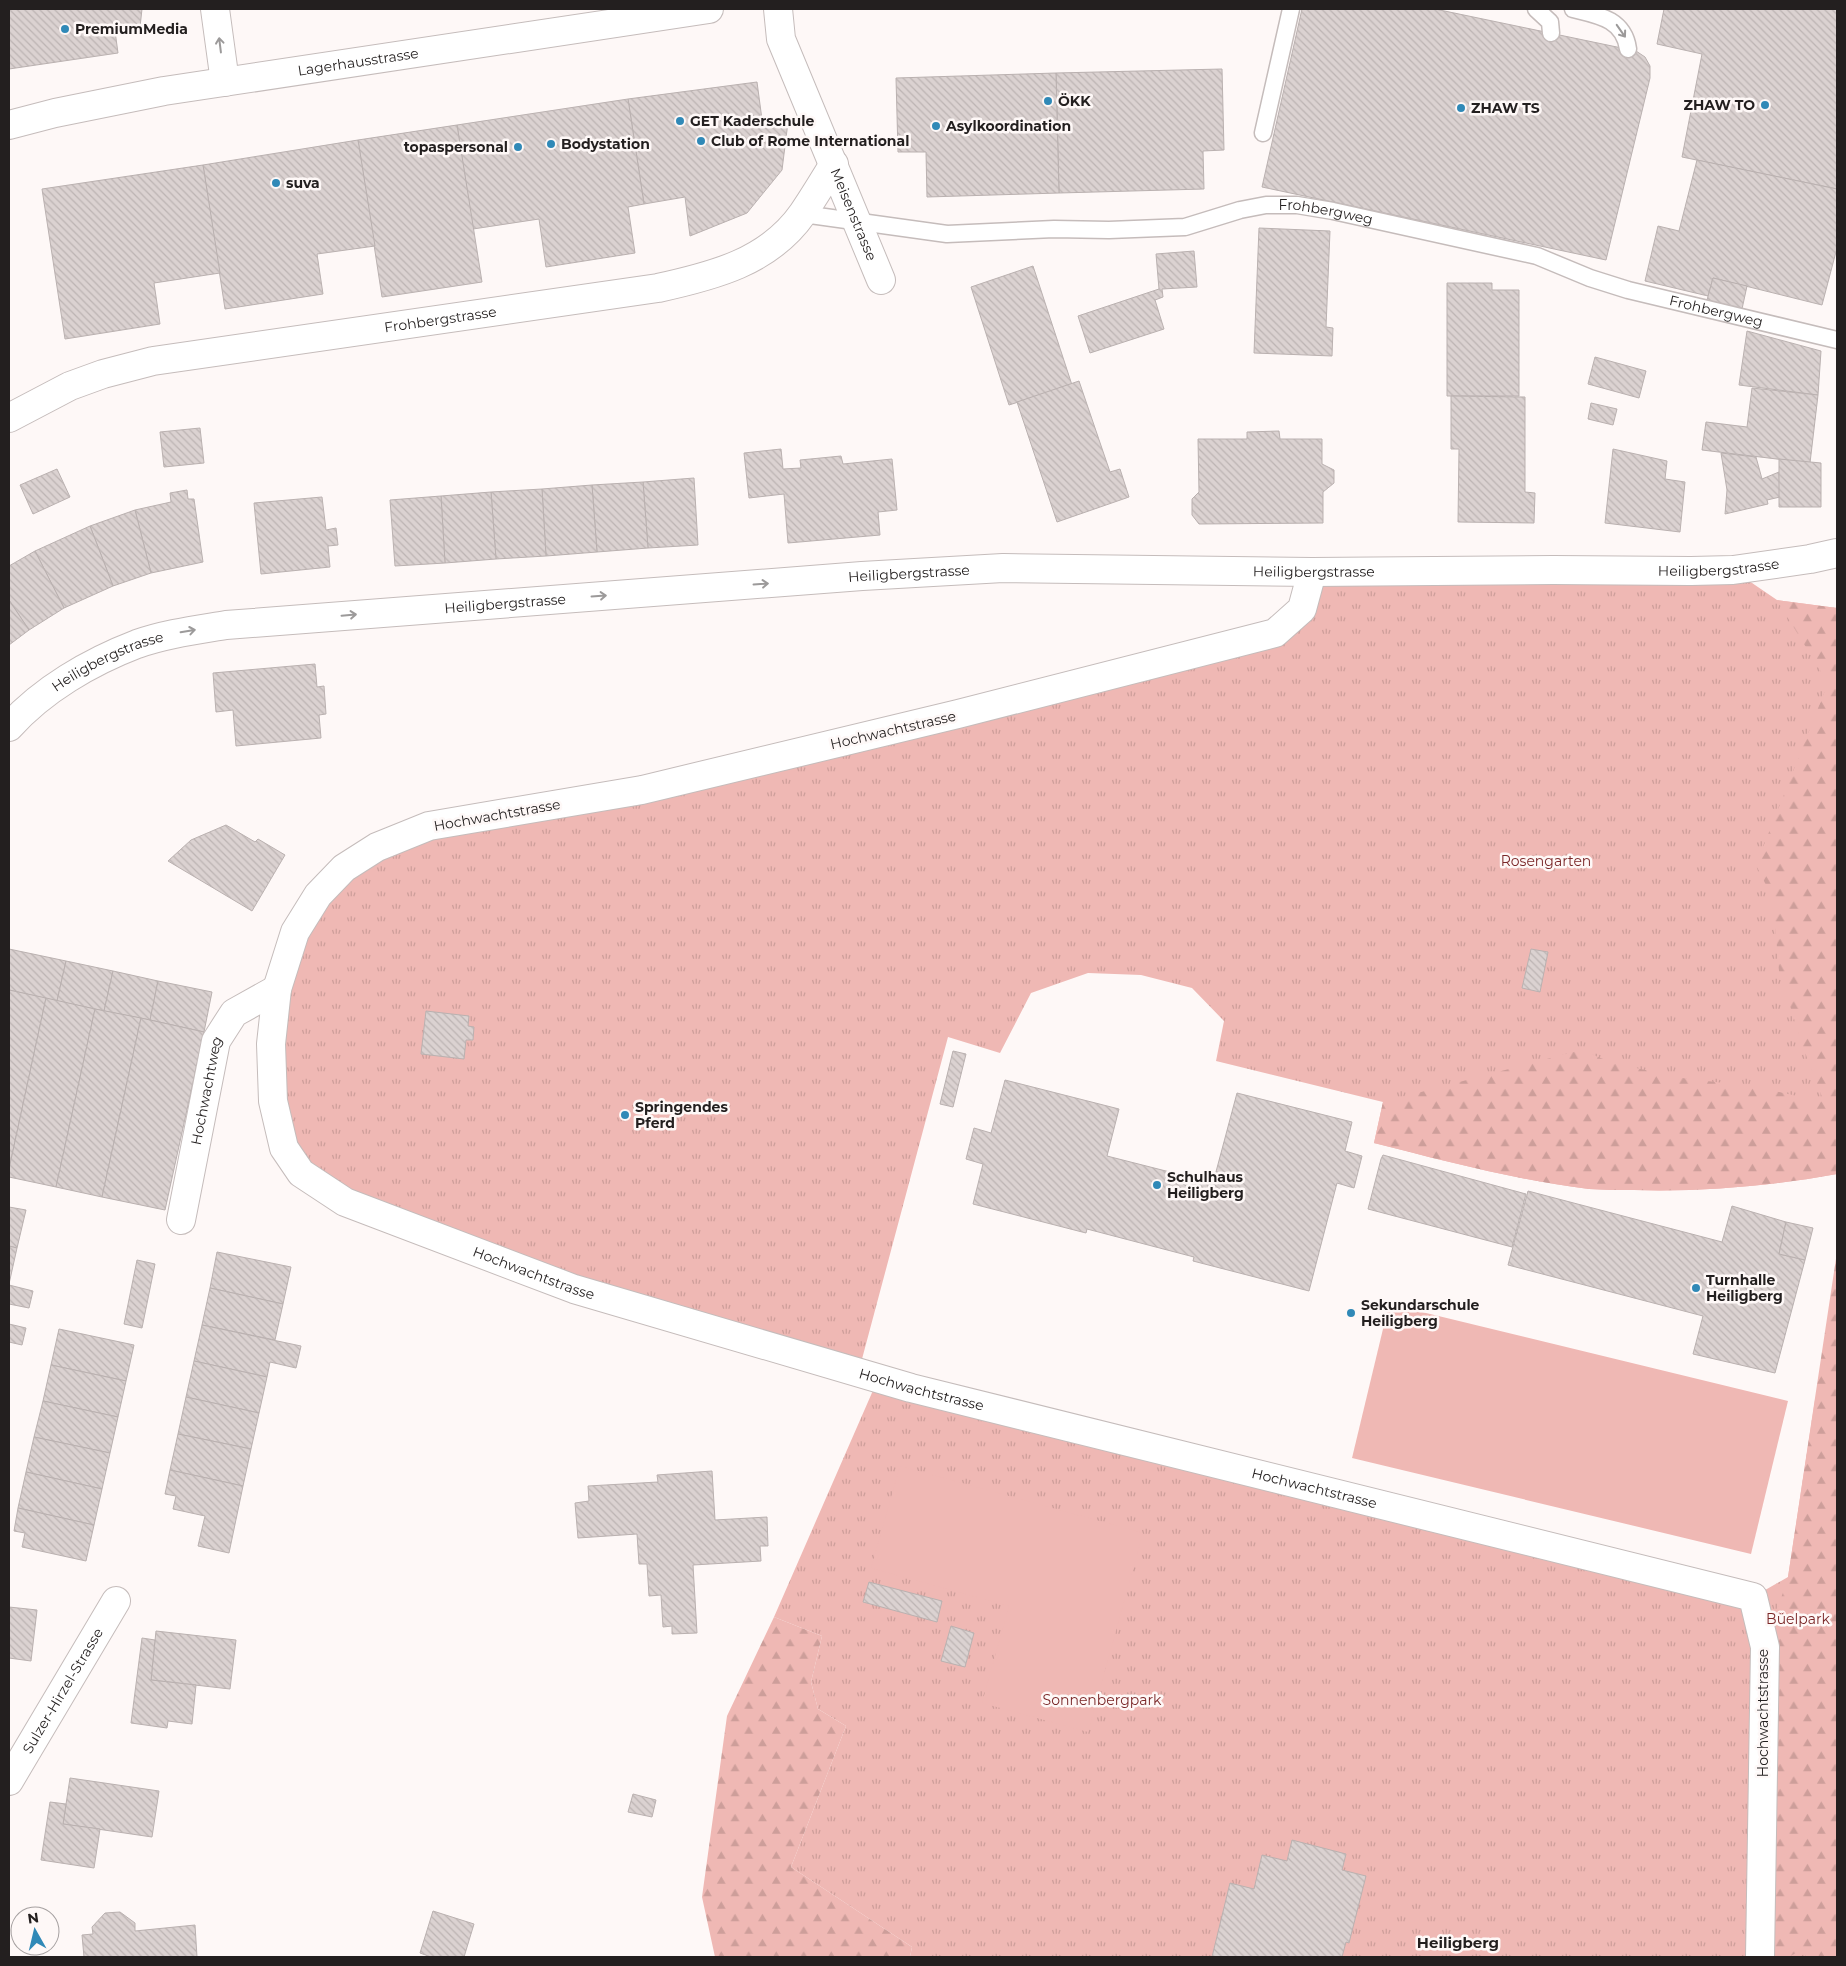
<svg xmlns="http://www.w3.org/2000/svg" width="1846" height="1966" font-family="Montserrat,sans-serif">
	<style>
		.grass { fill: url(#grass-tufts) }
		.forest { fill: url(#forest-firs) }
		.garden { fill: #efb8b4 }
		.building { fill: url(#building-back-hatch); stroke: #bab1b0 }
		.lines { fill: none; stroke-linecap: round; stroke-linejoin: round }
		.lane-casing { stroke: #c5bcbb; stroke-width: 19 }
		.street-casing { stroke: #c5bcbb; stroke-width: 30 }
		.lane { stroke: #fff; stroke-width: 16 }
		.street { stroke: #fff; stroke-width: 28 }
		.oneway { stroke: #9c9a9a }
		.poi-dot { fill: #3089b7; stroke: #fef8f7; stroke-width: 2 }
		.labels { text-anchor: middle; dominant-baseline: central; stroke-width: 5; stroke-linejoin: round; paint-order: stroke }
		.poi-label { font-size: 14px; font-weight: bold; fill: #231f1f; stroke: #fef8f7; text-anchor: start }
		.street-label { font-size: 14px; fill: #231f1f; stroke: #fef8f7 }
		.park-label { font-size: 14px; fill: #7a2728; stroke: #fef8f7 }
		.neighbourhood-label { font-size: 15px; font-weight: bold; fill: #231f1f; stroke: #fef8f7 }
	</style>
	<defs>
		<pattern id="grass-tufts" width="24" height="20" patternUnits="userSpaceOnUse" patternTransform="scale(1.25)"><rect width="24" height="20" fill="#efb8b4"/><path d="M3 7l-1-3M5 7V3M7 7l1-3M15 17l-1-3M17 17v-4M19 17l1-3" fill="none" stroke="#cd9e9a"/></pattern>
		<pattern id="forest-firs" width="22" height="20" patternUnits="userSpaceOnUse" patternTransform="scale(1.25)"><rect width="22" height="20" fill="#efb8b4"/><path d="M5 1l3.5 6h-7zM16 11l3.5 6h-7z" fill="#cd9e9a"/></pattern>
		<pattern id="building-back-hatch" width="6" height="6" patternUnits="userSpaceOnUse" patternTransform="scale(1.25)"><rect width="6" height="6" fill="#dbd2d1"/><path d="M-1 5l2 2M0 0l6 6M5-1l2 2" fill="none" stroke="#bcb4b3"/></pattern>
	</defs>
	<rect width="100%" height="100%" fill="#fef8f7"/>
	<!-- grass -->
	<g class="grass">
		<path d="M1733,570L1777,600L1837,608V1174C1771,1186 1701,1192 1634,1190C1619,1190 1604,1190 1589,1189C1516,1180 1445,1161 1374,1143L1383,1102L1216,1061L1224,1021L1192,988L1141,975L1088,973L1031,993L1000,1053L948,1037L858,1374L574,1289L301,1173L273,1101L295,932L377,847L1275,633L1312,572Z"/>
		<polygon points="878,1379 1753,1597 1788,1577 1815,1400 1837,1957 910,1957 912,1947 791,1867 846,1726 818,1709 811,1682 822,1636 774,1617"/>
	</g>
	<!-- forest -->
	<g class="forest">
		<path d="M1777,600L1837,608V1174C1771,1186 1701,1192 1634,1190C1619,1190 1604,1190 1589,1189C1516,1180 1445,1161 1374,1143L1383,1102L1581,1050L1613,1063L1682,1078L1757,1087L1824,1102L1803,1047L1779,971L1774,915L1766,885L1756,865L1828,683Z"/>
		<polygon points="1837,1252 1837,1957 1807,1957 1801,1950 1789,1957 1760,1957 1765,1647 1788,1577"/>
		<polygon points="774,1617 822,1636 811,1682 818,1709 846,1726 791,1867 912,1947 910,1957 715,1957 702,1897 727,1716"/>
	</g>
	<!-- garden -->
	<g class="garden">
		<polygon points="1389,1304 1788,1401 1751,1554 1352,1458"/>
		<polygon points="900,1466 1143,1533 1088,1732 982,1703 1009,1606 871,1568"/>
	</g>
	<!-- building -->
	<g class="building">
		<polygon points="9,9 142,9 140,27 115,31 118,53 9,69"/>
		<polygon points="1302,9 1435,9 1636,51 1645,57 1650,66 1650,78 1606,260 1262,187"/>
		<polygon points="1664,9 1837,9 1837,189 1682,157 1702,54 1657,44"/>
		<polygon points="1222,69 1224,150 1203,151 1204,189 1059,193 1056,73"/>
		<polygon points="1056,73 1059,193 927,197 926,152 898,152 896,78"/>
		<polygon points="757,82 763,127 788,122 782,170 747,213 690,236 685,197 644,204 628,99"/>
		<polygon points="628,99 644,204 628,207 635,253 546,267 539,219 473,229 457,125"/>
		<polygon points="457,125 482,282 382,297 358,140"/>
		<polygon points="358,140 375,246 317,254 323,294 225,309 203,165"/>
		<polygon points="1697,160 1837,189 1837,248 1822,305 1713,278 1708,296 1645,281 1658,226 1679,231"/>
		<polygon points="203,165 220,273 154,283 160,324 65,339 42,189"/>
		<polygon points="1259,228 1330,231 1326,327 1333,328 1332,356 1254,353"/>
		<polygon points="1194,251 1197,287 1162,289 1163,297 1155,300 1164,329 1090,353 1078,316 1159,289 1156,254"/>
		<polygon points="1033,266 1072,385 1009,405 971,287"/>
		<polygon points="1713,278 1747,286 1742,309 1707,300"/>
		<polygon points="1447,283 1492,283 1492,290 1519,290 1519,396 1447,396"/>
		<polygon points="1747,331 1821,351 1818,395 1739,385"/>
		<polygon points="1595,357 1646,371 1639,398 1588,384"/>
		<polygon points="1079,381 1110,472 1120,469 1129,497 1057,522 1017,402"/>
		<polygon points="1752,388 1818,395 1810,463 1702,450 1706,422 1747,427"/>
		<polygon points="1451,396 1525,397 1525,492 1535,493 1534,523 1458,522 1459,449 1451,449"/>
		<polygon points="1591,403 1617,409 1613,425 1588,419"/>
		<polygon points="200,428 204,463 164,467 160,432"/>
		<polygon points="1279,431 1280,439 1322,439 1322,464 1334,470 1334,483 1323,492 1323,523 1199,524 1192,515 1192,499 1199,492 1198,439 1247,439 1247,432"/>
		<polygon points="781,449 783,469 801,468 800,460 841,456 843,464 892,459 897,510 878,512 880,535 788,543 784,494 749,498 744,453"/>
		<polygon points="1613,449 1667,461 1665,479 1685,482 1680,532 1605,523"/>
		<polygon points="1721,453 1756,457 1762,479 1779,472 1780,497 1767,500 1768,504 1725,514 1727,490"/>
		<polygon points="1779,459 1821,463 1821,507 1779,507"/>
		<polygon points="57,469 70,497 33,514 20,485"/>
		<polygon points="694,478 698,545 648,548 643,482"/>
		<polygon points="643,482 648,548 597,552 592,485"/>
		<polygon points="592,485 597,552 546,556 542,489"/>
		<polygon points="542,489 546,556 496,559 491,492"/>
		<polygon points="187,490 188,499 194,499 203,562 151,573 135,510 171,502 170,493"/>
		<polygon points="491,492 496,559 445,563 441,496"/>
		<polygon points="441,496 445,563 395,566 390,500"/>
		<polygon points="322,497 326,530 336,528 338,545 328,546 330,567 261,574 254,503"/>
		<polygon points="135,510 151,573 113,586 90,526"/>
		<polygon points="90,526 113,586 64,608 35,551"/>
		<polygon points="35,551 64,608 29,630 9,600 9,566"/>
		<polygon points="9,600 29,630 9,645"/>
		<polygon points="315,664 317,687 324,686 326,714 319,715 321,738 236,746 233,710 216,712 213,673"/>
		<polygon points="226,825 255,842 258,839 285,855 252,911 168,861 191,840"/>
		<polygon points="9,949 66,961 57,1001 9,990"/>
		<polygon points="1531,949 1548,952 1540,992 1522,988"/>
		<polygon points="66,961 113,971 104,1011 57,1001"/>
		<polygon points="113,971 158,981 150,1020 104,1011"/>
		<polygon points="158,981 212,992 204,1032 150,1020"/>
		<polygon points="9,990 46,998 9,1169"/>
		<polygon points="46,998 95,1009 56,1187 9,1177 9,1169"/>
		<polygon points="95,1009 141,1018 102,1197 56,1187"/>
		<polygon points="426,1011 469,1016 468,1026 474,1027 473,1040 466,1040 464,1059 421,1054"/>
		<polygon points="141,1018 204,1032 165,1210 102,1197"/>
		<polygon points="953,1051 966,1054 953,1107 940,1104"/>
		<polygon points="1005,1080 1119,1109 1107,1156 1213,1183 1237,1093 1352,1122 1345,1151 1362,1156 1354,1188 1337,1183 1309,1291 1193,1261 1194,1257 1087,1229 1086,1233 973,1204 983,1164 966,1159 974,1128 991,1133"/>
		<polygon points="1383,1155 1526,1194 1512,1247 1368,1209 1381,1159"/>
		<polygon points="1528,1191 1722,1242 1732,1206 1786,1222 1779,1254 1805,1260 1775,1373 1693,1354 1703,1316 1508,1265"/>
		<polygon points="9,1207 26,1210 17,1248 9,1246"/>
		<polygon points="1786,1222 1813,1228 1805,1260 1779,1254"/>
		<polygon points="9,1246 17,1248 9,1284"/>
		<polygon points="217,1252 291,1267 283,1304 210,1288"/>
		<polygon points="137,1260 155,1264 142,1328 124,1324"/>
		<polygon points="9,1285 33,1291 29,1308 9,1304"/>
		<polygon points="210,1288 283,1304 275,1340 202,1325"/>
		<polygon points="9,1324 26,1328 22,1345 9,1342"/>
		<polygon points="202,1325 301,1346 296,1368 270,1362 267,1377 194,1361"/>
		<polygon points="59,1329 134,1345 126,1381 51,1365"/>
		<polygon points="194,1361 267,1377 259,1413 186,1397"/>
		<polygon points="51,1365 126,1381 118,1417 43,1401"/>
		<polygon points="186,1397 259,1413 251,1449 178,1434"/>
		<polygon points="43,1401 118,1417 110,1453 34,1437"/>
		<polygon points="178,1434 251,1449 243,1486 170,1470"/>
		<polygon points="34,1437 110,1453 102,1489 26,1472"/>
		<polygon points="170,1470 243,1486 229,1553 198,1546 205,1516 173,1509 176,1496 165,1494"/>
		<polygon points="712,1471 715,1520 767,1517 768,1546 760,1546 761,1561 693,1565 697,1633 672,1634 672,1626 663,1627 661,1595 649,1596 647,1564 639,1564 637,1534 578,1538 575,1503 589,1501 588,1486 658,1482 657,1475"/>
		<polygon points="26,1472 102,1489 94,1525 18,1508"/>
		<polygon points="18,1508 94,1525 86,1561 22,1547 25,1533 14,1531"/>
		<polygon points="869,1582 942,1601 937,1622 863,1602"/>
		<polygon points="9,1607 37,1610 31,1661 9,1658"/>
		<polygon points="951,1626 974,1633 965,1667 941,1661"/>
		<polygon points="156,1631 236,1640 230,1689 151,1680"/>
		<polygon points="142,1638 155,1640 151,1680 196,1685 192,1724 168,1721 167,1728 131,1723"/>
		<polygon points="70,1778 159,1791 152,1837 63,1824"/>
		<polygon points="633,1794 656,1800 652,1817 628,1812"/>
		<polygon points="50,1802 66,1804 63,1824 100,1829 94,1868 41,1860"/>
		<polygon points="1292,1840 1346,1854 1342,1870 1366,1876 1349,1943 1346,1942 1342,1957 1212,1957 1230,1883 1254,1889 1262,1855 1287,1861"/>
		<polygon points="433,1911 474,1924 464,1957 431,1957 420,1953"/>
		<polygon points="120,1912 135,1923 135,1931 195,1925 197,1957 84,1957 82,1935 93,1934 92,1927 105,1913"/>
	</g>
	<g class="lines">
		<defs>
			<g id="lane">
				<polyline points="1536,9 1550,22 1551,33"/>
				<path d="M1573,9C1598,15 1624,19 1628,49"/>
				<polyline points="1263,133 1291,9"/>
				<path id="s1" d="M803,214L947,234L1054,229L1109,230L1185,227L1240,210L1266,205H1297L1333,211L1537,256L1590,278L1628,290L1837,340"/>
			</g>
			<g id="street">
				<polyline points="215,9 225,82"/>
				<path id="s2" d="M778,9L781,39L881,280"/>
				<path id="s3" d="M9,125L55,113L164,91L709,9"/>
				<path id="s4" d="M9,418L70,386L103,374L153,361L658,288C713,276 769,262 803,213C814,197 824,180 834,164"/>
				<path id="s5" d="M1312,572L1302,609L1275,633L958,714L642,790L429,826L377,847L344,868L318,895L295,932L277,989L271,1044L273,1101L284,1148L301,1173L345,1202L574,1289L911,1388L1753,1597L1765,1647L1760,1957"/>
				<path id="s6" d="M9,727C42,690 90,662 137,644C165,634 196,630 226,625L862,576L1003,568L1312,572L1553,570L1691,571L1733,570L1810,559L1837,553"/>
				<path id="s7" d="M181,1220L216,1041L234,1013L277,989"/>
				<path id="s8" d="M9,1781L116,1601"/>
			</g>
		</defs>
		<!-- lane casing -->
		<use href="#lane" class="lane-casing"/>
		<!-- street casing -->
		<use href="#street" class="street-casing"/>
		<!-- lane -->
		<use href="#lane" class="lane"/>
		<!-- street -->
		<use href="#street" class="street"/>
	</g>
	<!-- one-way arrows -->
	<defs><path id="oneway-shaft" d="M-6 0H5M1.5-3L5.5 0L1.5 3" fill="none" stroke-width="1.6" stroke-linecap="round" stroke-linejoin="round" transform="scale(1.25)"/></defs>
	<g class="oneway">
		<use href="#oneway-shaft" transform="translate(1621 31) rotate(55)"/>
		<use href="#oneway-shaft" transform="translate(220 45) rotate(-97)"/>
		<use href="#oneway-shaft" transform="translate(761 584) rotate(-4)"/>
		<use href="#oneway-shaft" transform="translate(599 596) rotate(-4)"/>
		<use href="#oneway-shaft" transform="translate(349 615) rotate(-5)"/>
		<use href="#oneway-shaft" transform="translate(188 631) rotate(-9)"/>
	</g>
	<!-- markers -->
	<g class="poi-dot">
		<circle cx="65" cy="29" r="5"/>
		<circle cx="1048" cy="101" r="5"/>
		<circle cx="1765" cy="105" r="5"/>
		<circle cx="1461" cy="108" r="5"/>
		<circle cx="680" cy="121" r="5"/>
		<circle cx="936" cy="126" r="5"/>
		<circle cx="701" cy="141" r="5"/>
		<circle cx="551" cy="144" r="5"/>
		<circle cx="518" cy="147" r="5"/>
		<circle cx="276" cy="183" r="5"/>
		<circle cx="625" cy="1115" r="5"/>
		<circle cx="1157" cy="1185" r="5"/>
		<circle cx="1696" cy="1288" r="5"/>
		<circle cx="1351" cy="1313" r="5"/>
	</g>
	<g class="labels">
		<!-- poi labels -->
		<g class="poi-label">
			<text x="75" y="29">PremiumMedia</text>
			<text x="1058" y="101">ÖKK</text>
			<text x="1755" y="105" text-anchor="end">ZHAW TO</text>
			<text x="1471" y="108">ZHAW TS</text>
			<text x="690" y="121">GET Kaderschule</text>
			<text x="946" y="126">Asylkoordination</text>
			<text x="711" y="141">Club of Rome International</text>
			<text x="561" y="144">Bodystation</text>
			<text x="508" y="147" text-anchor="end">topaspersonal</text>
			<text x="286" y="183">suva</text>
			<text x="635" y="1107">Springendes<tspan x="635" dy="16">Pferd</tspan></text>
			<text x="1167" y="1177">Schulhaus<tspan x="1167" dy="16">Heiligberg</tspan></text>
			<text x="1706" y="1280">Turnhalle<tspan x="1706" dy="16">Heiligberg</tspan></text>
			<text x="1361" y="1305">Sekundarschule<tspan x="1361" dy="16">Heiligberg</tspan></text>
		</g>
		<!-- street labels -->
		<g class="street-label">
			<text stroke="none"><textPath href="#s3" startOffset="355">Lagerhausstrasse</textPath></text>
			<text stroke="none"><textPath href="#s1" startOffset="528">Frohbergweg</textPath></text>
			<text stroke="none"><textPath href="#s2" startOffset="220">Meisenstrasse</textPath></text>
			<text stroke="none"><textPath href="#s1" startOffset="932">Frohbergweg</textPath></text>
			<text stroke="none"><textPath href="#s4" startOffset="446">Frohbergstrasse</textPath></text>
			<text stroke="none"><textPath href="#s6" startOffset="1740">Heiligbergstrasse</textPath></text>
			<text stroke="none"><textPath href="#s6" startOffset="1335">Heiligbergstrasse</textPath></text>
			<text stroke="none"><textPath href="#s6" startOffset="930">Heiligbergstrasse</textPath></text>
			<text stroke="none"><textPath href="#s6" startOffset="525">Heiligbergstrasse</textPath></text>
			<text stroke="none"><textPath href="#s6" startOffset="120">Heiligbergstrasse</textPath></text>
			<text transform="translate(893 730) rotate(-13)">Hochwachtstrasse</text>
			<text transform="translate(497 815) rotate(-10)">Hochwachtstrasse</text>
			<text stroke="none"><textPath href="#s7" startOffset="132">Hochwachtweg</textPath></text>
			<text stroke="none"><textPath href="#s5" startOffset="1624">Hochwachtstrasse</textPath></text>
			<text stroke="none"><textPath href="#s5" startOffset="2029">Hochwachtstrasse</textPath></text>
			<text stroke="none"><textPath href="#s5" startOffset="2434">Hochwachtstrasse</textPath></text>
			<text stroke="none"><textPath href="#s8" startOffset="105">Sulzer-Hirzel-Strasse</textPath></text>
			<text transform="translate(1763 1713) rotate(-90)">Hochwachtstrasse</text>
		</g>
		<!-- park labels -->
		<g class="park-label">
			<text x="1546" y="861">Rosengarten</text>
			<text x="1798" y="1619">Büelpark</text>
			<text x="1102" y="1700">Sonnenbergpark</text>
		</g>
		<!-- neighbourhood labels -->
		<g class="neighbourhood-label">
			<text x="1458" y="1942">Heiligberg</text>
		</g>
	</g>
	<!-- border -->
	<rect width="1846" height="1966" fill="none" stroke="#231f1f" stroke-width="20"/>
	<!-- north arrow -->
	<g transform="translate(35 1931) rotate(352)"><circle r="24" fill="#fef8f7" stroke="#a6a1a1"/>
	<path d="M0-4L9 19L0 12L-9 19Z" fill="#3089b7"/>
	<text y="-8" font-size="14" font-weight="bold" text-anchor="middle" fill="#231f1f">N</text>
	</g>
</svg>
